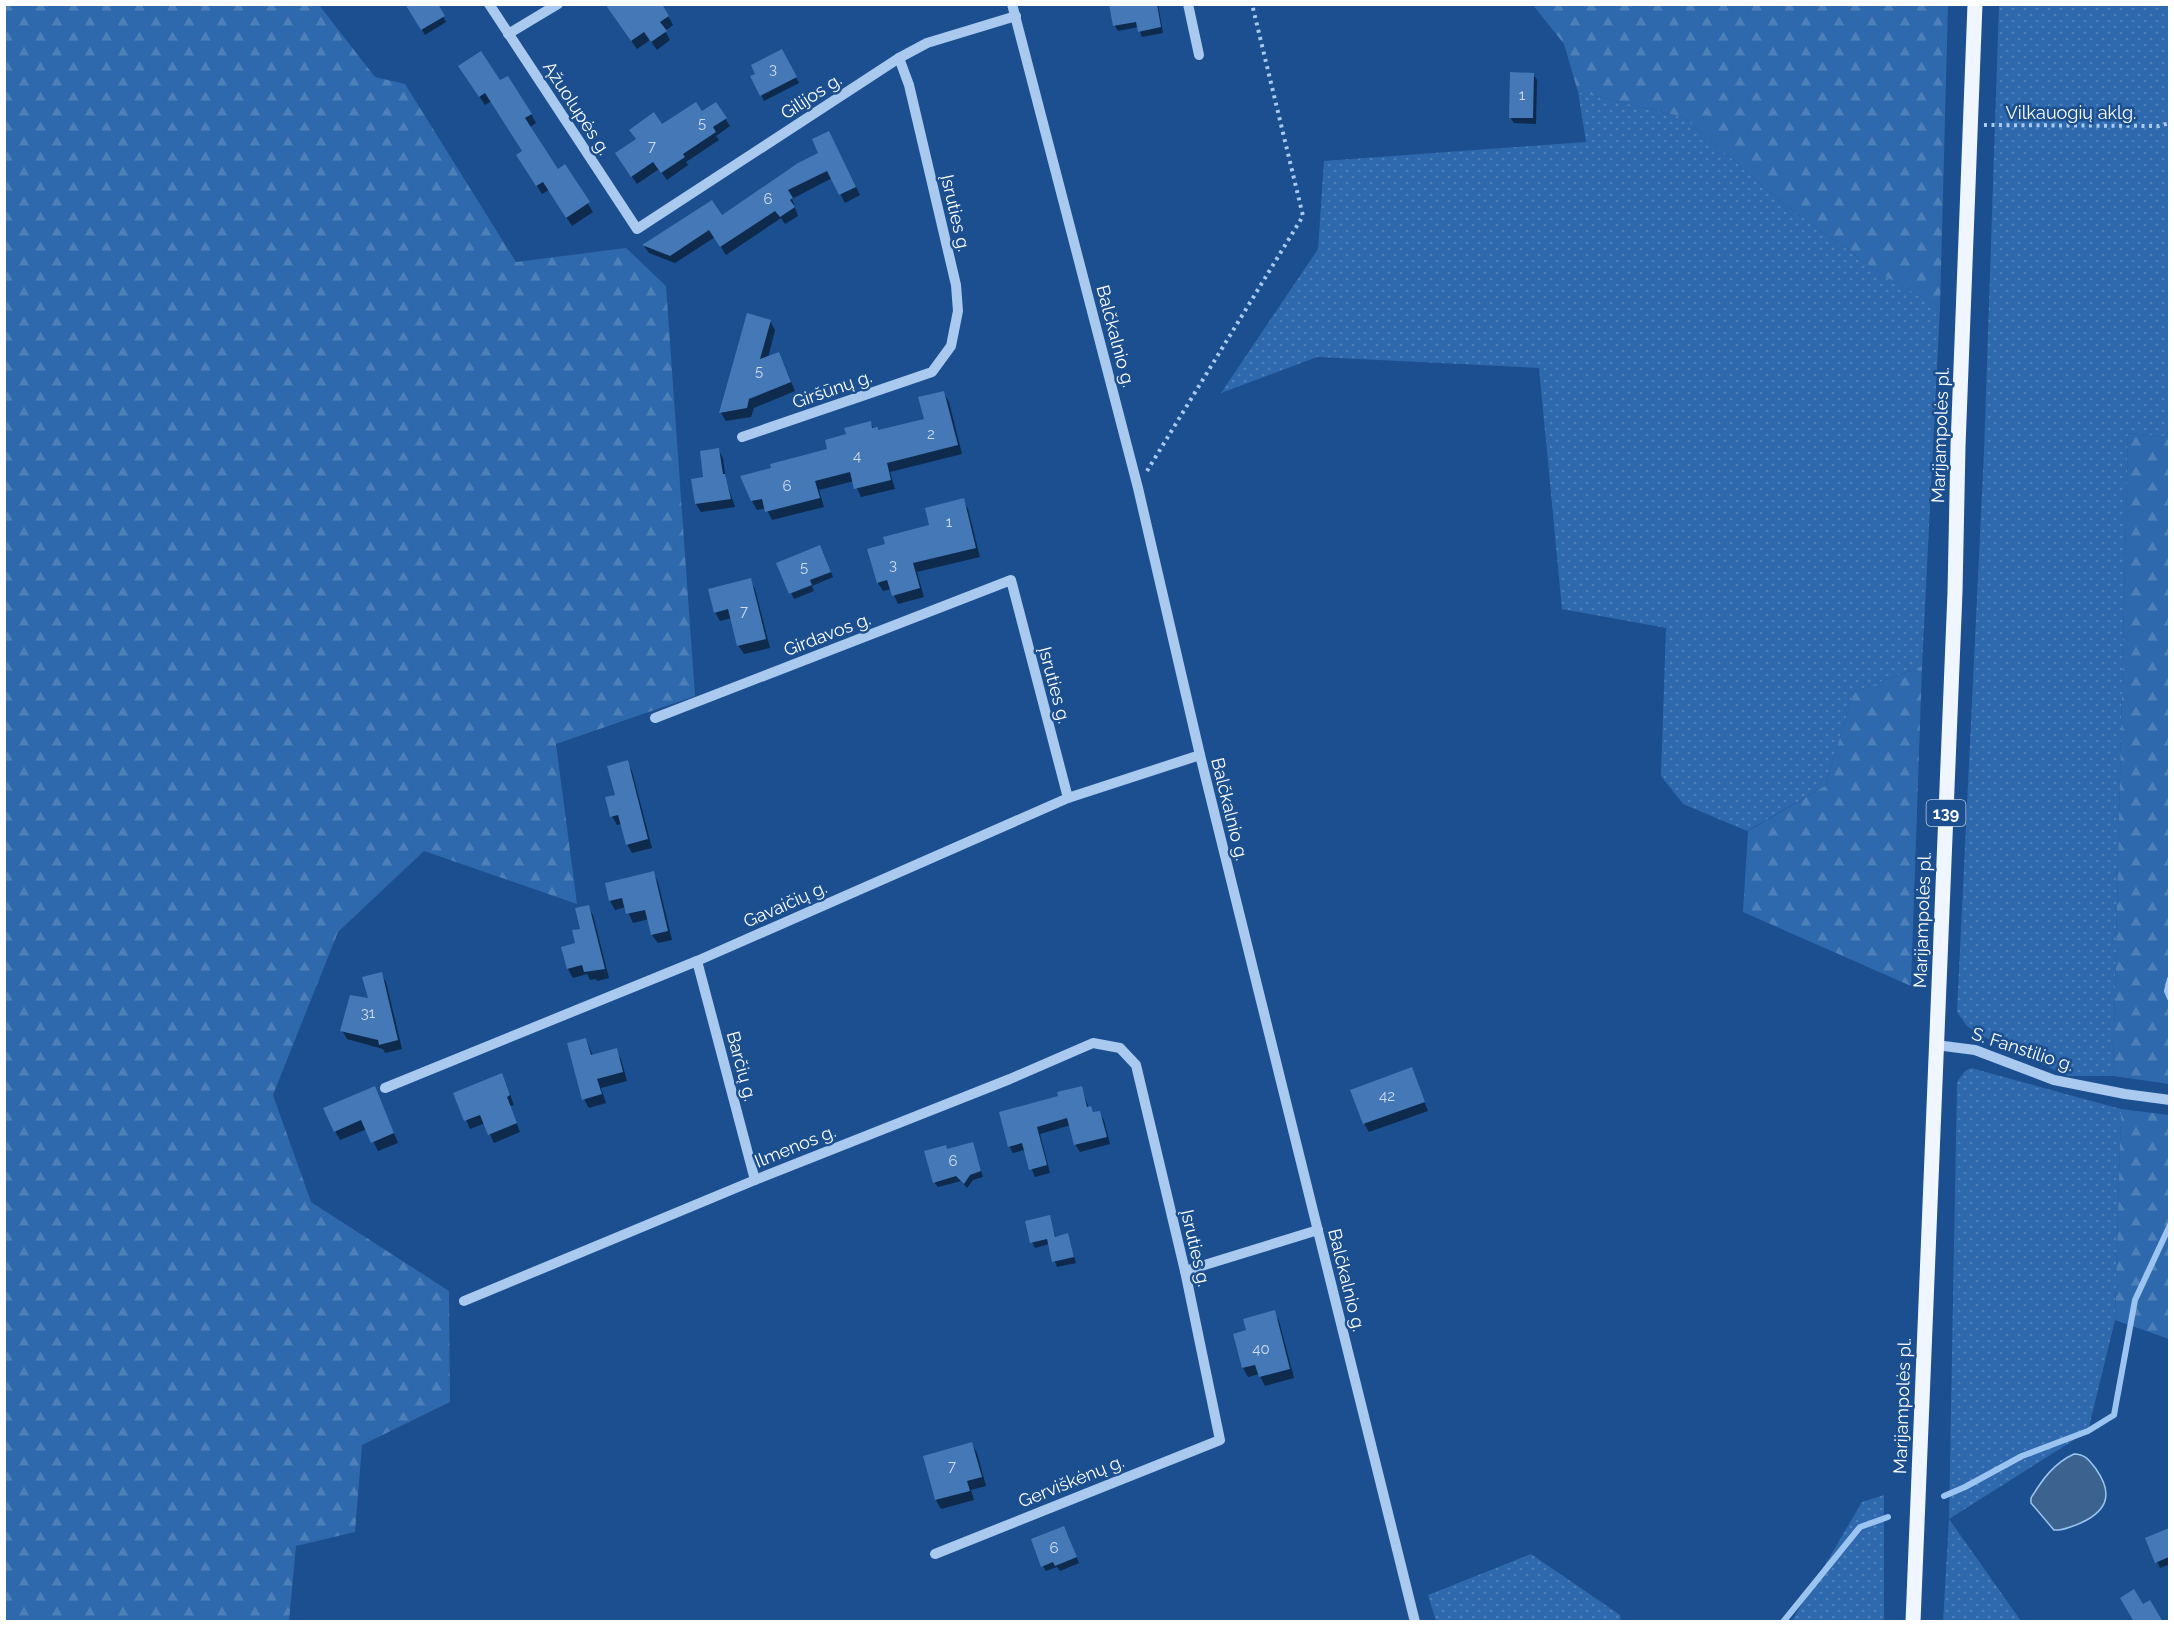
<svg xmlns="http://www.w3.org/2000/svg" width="2174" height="1626" font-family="Raleway,sans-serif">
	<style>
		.grass { fill: url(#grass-dots) }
		.forest { fill: url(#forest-firs) }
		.water { fill: #3c6290; stroke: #9cc4f0; stroke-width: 1.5 }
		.shadow { fill: #0007 }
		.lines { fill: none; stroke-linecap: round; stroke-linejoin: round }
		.stream { stroke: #9cc4f0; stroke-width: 6 }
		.building { fill: #4478b7 }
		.path { stroke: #a9c9ee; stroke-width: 4; stroke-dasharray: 3 4.5; stroke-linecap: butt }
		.minor { stroke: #a9c9ee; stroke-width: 10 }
		.major { stroke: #f0f6ff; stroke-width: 15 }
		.labels { text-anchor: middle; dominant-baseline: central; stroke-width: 5; stroke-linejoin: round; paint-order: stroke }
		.number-label { font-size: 15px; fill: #d0dded }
		.shield { fill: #1b4f8f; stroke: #bbcadd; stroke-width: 1.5 }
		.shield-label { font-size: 16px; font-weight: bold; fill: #fff }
		.street-label { font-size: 18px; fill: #fff; stroke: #1b4f8f }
	</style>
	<defs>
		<pattern id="grass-dots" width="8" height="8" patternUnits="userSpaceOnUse" patternTransform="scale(1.5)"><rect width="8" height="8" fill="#2e69ad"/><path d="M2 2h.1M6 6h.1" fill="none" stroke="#4d80b9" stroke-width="1.8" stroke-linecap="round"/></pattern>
		<pattern id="forest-firs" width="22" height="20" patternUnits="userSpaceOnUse" patternTransform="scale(1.5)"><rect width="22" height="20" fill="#2e69ad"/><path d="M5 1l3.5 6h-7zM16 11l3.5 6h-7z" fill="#4d80b9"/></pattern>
	</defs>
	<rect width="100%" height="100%" fill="#1b4f8f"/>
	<!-- grass -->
	<g class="grass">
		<polygon points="1999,5 2169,5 2169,437 2128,433 2113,1076 2068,1076 1978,1034 1967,1026 1957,1012 1984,452"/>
		<polygon points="1578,92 1683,117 1788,207 1884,276 1940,307 1922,666 1854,692 1825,786 1747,831 1683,804 1661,776 1666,628 1562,609 1539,368 1317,357 1221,393 1318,249 1324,161 1586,142"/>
		<polygon points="1971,1068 2121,1109 2115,1320 2088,1431 1949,1519 2021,1621 1943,1621 1949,1519 1957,1082 1965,1071"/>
		<polygon points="1884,1495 1884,1621 1792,1621 1862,1502"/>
		<polygon points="1531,1554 1620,1615 1621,1621 1436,1621 1428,1595"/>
	</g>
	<!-- forest -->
	<g class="forest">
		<polygon points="5,4 319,5 375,77 405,84 516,262 626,248 666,286 695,696 556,744 577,904 424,851 338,932 273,1095 311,1202 449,1291 450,1402 362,1445 355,1532 296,1546 289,1621 5,1621"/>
		<polygon points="1533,5 1948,5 1940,307 1884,276 1788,207 1683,117 1578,92 1564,44"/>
		<polygon points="2128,433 2169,437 2169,1084 2113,1076"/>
		<polygon points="1922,666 1911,986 1743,912 1748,831 1825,786 1854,692"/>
		<polygon points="2121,1109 2169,1115 2169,1339 2115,1320"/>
	</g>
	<!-- water -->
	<path class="water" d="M2074,1454C2085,1454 2089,1460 2096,1469C2115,1496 2106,1513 2076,1525C2069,1527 2062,1531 2054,1530L2031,1503V1498C2042,1480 2054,1463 2074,1454Z"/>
	<!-- shadow -->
	<g class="shadow">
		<polygon points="436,4 446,22 425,35 410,9"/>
		<polygon points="1110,4 1158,4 1163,33 1142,37 1138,27 1118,31 1115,26"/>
		<polygon points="608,7 668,16 673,25 665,31 670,40 657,50 650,40 637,49"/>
		<polygon points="782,51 799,83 764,101 752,77"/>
		<polygon points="1533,74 1537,80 1536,124 1514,123 1510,117"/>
		<polygon points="465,75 500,82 531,114 536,123 529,128 557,171 564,166 593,212 572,226 549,190 542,194 523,164 524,151 491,101 485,105"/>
		<polygon points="716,104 730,126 716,136 719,140 686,162 688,165 667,180 659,169 637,184 622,162 662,126 702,113"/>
		<polygon points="833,141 860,195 845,203 832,178 792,199 798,216 785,224 781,218 726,255 715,237 675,263 649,253 644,246 721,217 820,153"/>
		<polygon points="748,315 770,321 775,330 768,358 783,362 795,391 754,408 751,417 726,421 721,413"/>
		<polygon points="944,393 949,402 962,454 890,472 895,489 861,497 854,481 819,490 824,507 772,520 766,508 757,510 752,501 829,450 848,435 870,423 874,429 879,431 925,420"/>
		<polygon points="718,449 723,458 726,480 735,507 701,512 696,504"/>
		<polygon points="963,500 968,509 980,557 917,572 924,597 898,604 891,589 883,591 878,583 887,545 930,526"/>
		<polygon points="823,552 833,577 812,586 814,591 794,599 778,564"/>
		<polygon points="750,580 755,589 770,648 744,654 738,645 732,618 720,621 715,612"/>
		<polygon points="627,762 632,771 652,848 632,853 627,844 622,824 617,825 612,816"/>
		<polygon points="653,873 658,882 672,940 658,943 652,935 649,919 633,923 626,907 615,910 610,901 606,884"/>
		<polygon points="588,907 593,915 609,978 597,981 596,979 590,980 587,974 573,978 568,969"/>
		<polygon points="381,974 386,982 402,1049 385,1053 383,1049 347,1039 342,1030 370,1000"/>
		<polygon points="586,1039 593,1056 616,1050 621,1059 627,1081 601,1088 606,1103 589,1108 584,1099"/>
		<polygon points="1411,1069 1428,1111 1369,1132 1364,1123"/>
		<polygon points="506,1084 514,1105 510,1106 520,1132 494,1143 485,1123 470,1129 455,1093"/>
		<polygon points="1081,1088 1089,1108 1091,1108 1094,1114 1099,1113 1104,1120 1110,1144 1080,1152 1075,1144 1071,1125 1040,1134 1050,1173 1035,1177 1024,1150 1013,1153 1009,1146 1060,1098"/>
		<polygon points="379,1097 398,1143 378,1151 367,1129 340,1140 335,1131"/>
		<polygon points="972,1144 983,1177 973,1180 967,1188 961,1181 938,1187 934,1182"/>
		<polygon points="1049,1216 1056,1238 1068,1235 1076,1263 1057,1267 1049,1244 1035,1248 1032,1242"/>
		<polygon points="1274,1312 1279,1321 1294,1378 1265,1386 1259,1374 1248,1377 1243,1368 1235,1335 1247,1332"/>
		<polygon points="972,1444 977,1453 986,1486 971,1490 974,1500 941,1509 936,1500 924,1457"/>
		<polygon points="2170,1530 2170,1564 2160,1568 2147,1539"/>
		<polygon points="1067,1533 1079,1563 1060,1571 1057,1567 1046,1571 1043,1566"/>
	</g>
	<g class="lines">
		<!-- stream -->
		<g class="stream">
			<polyline points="2170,979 2167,991 2170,998"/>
			<polyline points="1944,1496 1965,1487 2022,1456 2088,1431 2114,1415 2135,1300 2170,1225"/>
			<polyline points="1783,1622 1860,1527 1888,1517"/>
		</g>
	</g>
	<!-- building -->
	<g class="building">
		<polygon points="405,4 438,4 445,16 421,30"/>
		<polygon points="605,4 662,4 669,16 660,22 667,31 651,42 644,32 631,41"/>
		<polygon points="1109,4 1157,4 1161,27 1138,32 1136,22 1113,26"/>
		<polygon points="782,49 797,77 760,96 750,76 755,74 751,65"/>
		<polygon points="481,51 500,80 508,76 532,114 525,118 558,169 565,164 590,202 566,218 543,182 536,186 516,155 522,151 485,93 479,97 458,66"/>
		<polygon points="1510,72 1534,73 1533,118 1509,118"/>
		<polygon points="696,102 702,111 716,102 727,118 713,127 716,132 683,154 685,157 661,173 653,162 631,177 615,153 636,139 629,130 654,112 662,124"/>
		<polygon points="829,131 856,187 839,195 827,171 788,190 793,198 790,200 795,207 780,217 775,211 720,247 709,230 670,256 642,245 712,200 722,215 798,163 818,153 812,139"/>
		<polygon points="747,313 771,320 760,359 779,352 791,382 749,399 747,408 719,413"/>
		<polygon points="944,391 958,445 887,463 891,480 854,489 850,472 815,481 820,498 765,512 762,499 751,501 740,476 771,468 770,464 827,449 825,440 846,434 844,428 871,421 872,428 878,427 878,430 924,419 918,397"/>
		<polygon points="719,448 723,474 725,474 731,499 695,504 691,479 703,477 700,451"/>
		<polygon points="964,498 976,548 913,563 920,588 892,596 887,580 877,583 867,549 885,544 883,537 929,525 925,508"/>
		<polygon points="820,545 831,572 810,580 812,585 789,594 776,563"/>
		<polygon points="751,578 766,639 737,646 728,609 714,613 708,589"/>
		<polygon points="628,760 648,839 626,845 618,815 610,817 605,797 615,795 607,766"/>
		<polygon points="654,871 668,931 651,935 645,910 626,914 622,898 609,901 605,883"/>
		<polygon points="589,905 605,969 584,972 582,965 567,969 561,947 575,943 572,930 580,929 575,908"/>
		<polygon points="382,972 398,1040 379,1045 378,1040 340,1031 350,995 368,998 362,977"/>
		<polygon points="586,1038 591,1055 617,1048 623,1072 597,1079 602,1094 582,1100 567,1043"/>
		<polygon points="1412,1067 1425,1102 1363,1124 1350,1090"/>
		<polygon points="502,1073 510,1095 507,1097 517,1123 488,1135 480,1115 464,1121 453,1093"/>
		<polygon points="375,1086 394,1133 371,1143 361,1120 334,1132 323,1108"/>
		<polygon points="1082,1086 1087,1107 1091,1106 1093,1112 1100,1111 1107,1137 1074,1145 1067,1118 1037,1127 1047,1165 1029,1170 1022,1143 1008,1147 999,1112 1058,1096 1057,1092"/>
		<polygon points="973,1142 981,1171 970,1175 964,1184 956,1176 933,1183 924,1151 946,1145 947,1149"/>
		<polygon points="1050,1215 1055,1237 1068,1233 1074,1257 1052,1262 1047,1239 1030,1243 1025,1221"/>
		<polygon points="1275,1310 1290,1369 1259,1377 1255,1365 1242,1368 1233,1334 1246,1330 1243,1319"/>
		<polygon points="972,1442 982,1477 967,1481 970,1491 935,1500 923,1456"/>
		<polygon points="1064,1526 1077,1557 1055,1566 1053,1562 1041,1567 1031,1539"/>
		<polygon points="2169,1528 2169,1557 2155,1563 2145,1538"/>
		<polygon points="2134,1589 2143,1604 2150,1600 2163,1622 2134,1622 2120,1598"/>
	</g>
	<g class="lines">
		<!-- path -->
		<g class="path">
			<polyline points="1984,125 2159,126 2170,123"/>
			<polyline points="1147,471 1303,216 1252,4"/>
		</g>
		<!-- minor -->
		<g class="minor">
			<polyline points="489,4 637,229 899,58 927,43 1016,16"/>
			<polyline points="1012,4 1138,488 1200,755 1415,1622"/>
			<polyline points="1188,4 1199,55"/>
			<polyline points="508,34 558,4"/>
			<polyline points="742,437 932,372 951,346 958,311 956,285 909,85 899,58"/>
			<polyline points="655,718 1011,580 1068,798"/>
			<polyline points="697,961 755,1180"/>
			<polyline points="1936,1045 1975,1050 2054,1080 2125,1094 2170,1100"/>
			<polyline points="385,1088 697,961 1068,798 1200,755"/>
			<polyline points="1185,1271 1318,1230"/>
			<polyline points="464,1301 755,1180 1010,1079 1093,1043 1120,1048 1136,1065 1185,1271 1220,1440 935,1554"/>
		</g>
		<!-- major -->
		<polyline class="major" points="1913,1622 1955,592 1958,446 1975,4"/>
	</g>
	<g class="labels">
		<!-- number labels -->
		<g class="number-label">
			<text x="773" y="69">3</text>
			<text x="1522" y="95">1</text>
			<text x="702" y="123">5</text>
			<text x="652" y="146">7</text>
			<text x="768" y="199">6</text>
			<text x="759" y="371">5</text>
			<text x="931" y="434">2</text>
			<text x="857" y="456">4</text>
			<text x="787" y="486">6</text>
			<text x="949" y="522">1</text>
			<text x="893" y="565">3</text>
			<text x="804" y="567">5</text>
			<text x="744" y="611">7</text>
			<text x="368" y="1013">31</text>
			<text x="1387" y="1096">42</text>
			<text x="953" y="1161">6</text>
			<text x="1261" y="1349">40</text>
			<text x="952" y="1466">7</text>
			<text x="1054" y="1548">6</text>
		</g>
		<!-- shield labels -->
		<rect class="shield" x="1926.5" y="800" width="39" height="26" rx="4.5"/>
		<g class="shield-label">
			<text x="1946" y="813">139</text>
		</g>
		<!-- street labels -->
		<g class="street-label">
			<text transform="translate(811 96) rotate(-33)">Gilijos g.</text>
			<text transform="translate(577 108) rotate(57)">Ąžuolupės g.</text>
			<text x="2071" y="112">Vilkauogių aklg.</text>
			<text transform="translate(956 213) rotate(77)">Įsruties g.</text>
			<text transform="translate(1116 336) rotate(75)">Balčkalnio g.</text>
			<text transform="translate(832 389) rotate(-19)">Giršūnų g.</text>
			<text transform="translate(1940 435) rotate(-88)">Marijampolės pl.</text>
			<text transform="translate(827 634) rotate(-21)">Girdavos g.</text>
			<text transform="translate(1055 685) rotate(75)">Įsruties g.</text>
			<text transform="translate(1230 809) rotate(76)">Balčkalnio g.</text>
			<text transform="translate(785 904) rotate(-24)">Gavaičių g.</text>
			<text transform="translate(1922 920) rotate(-88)">Marijampolės pl.</text>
			<text transform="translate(2023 1049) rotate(18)">S. Fanstilio g.</text>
			<text transform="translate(742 1066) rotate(75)">Barčių g.</text>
			<text transform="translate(795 1146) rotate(-22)">Ilmenos g.</text>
			<text transform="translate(1196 1248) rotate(77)">Įsruties g.</text>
			<text transform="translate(1347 1280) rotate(76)">Balčkalnio g.</text>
			<text transform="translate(1902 1406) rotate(-88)">Marijampolės pl.</text>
			<text transform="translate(1071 1481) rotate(-22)">Gerviškėnų g.</text>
		</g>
	</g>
	<!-- border -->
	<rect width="2174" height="1626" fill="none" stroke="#ffffff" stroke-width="12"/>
</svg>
